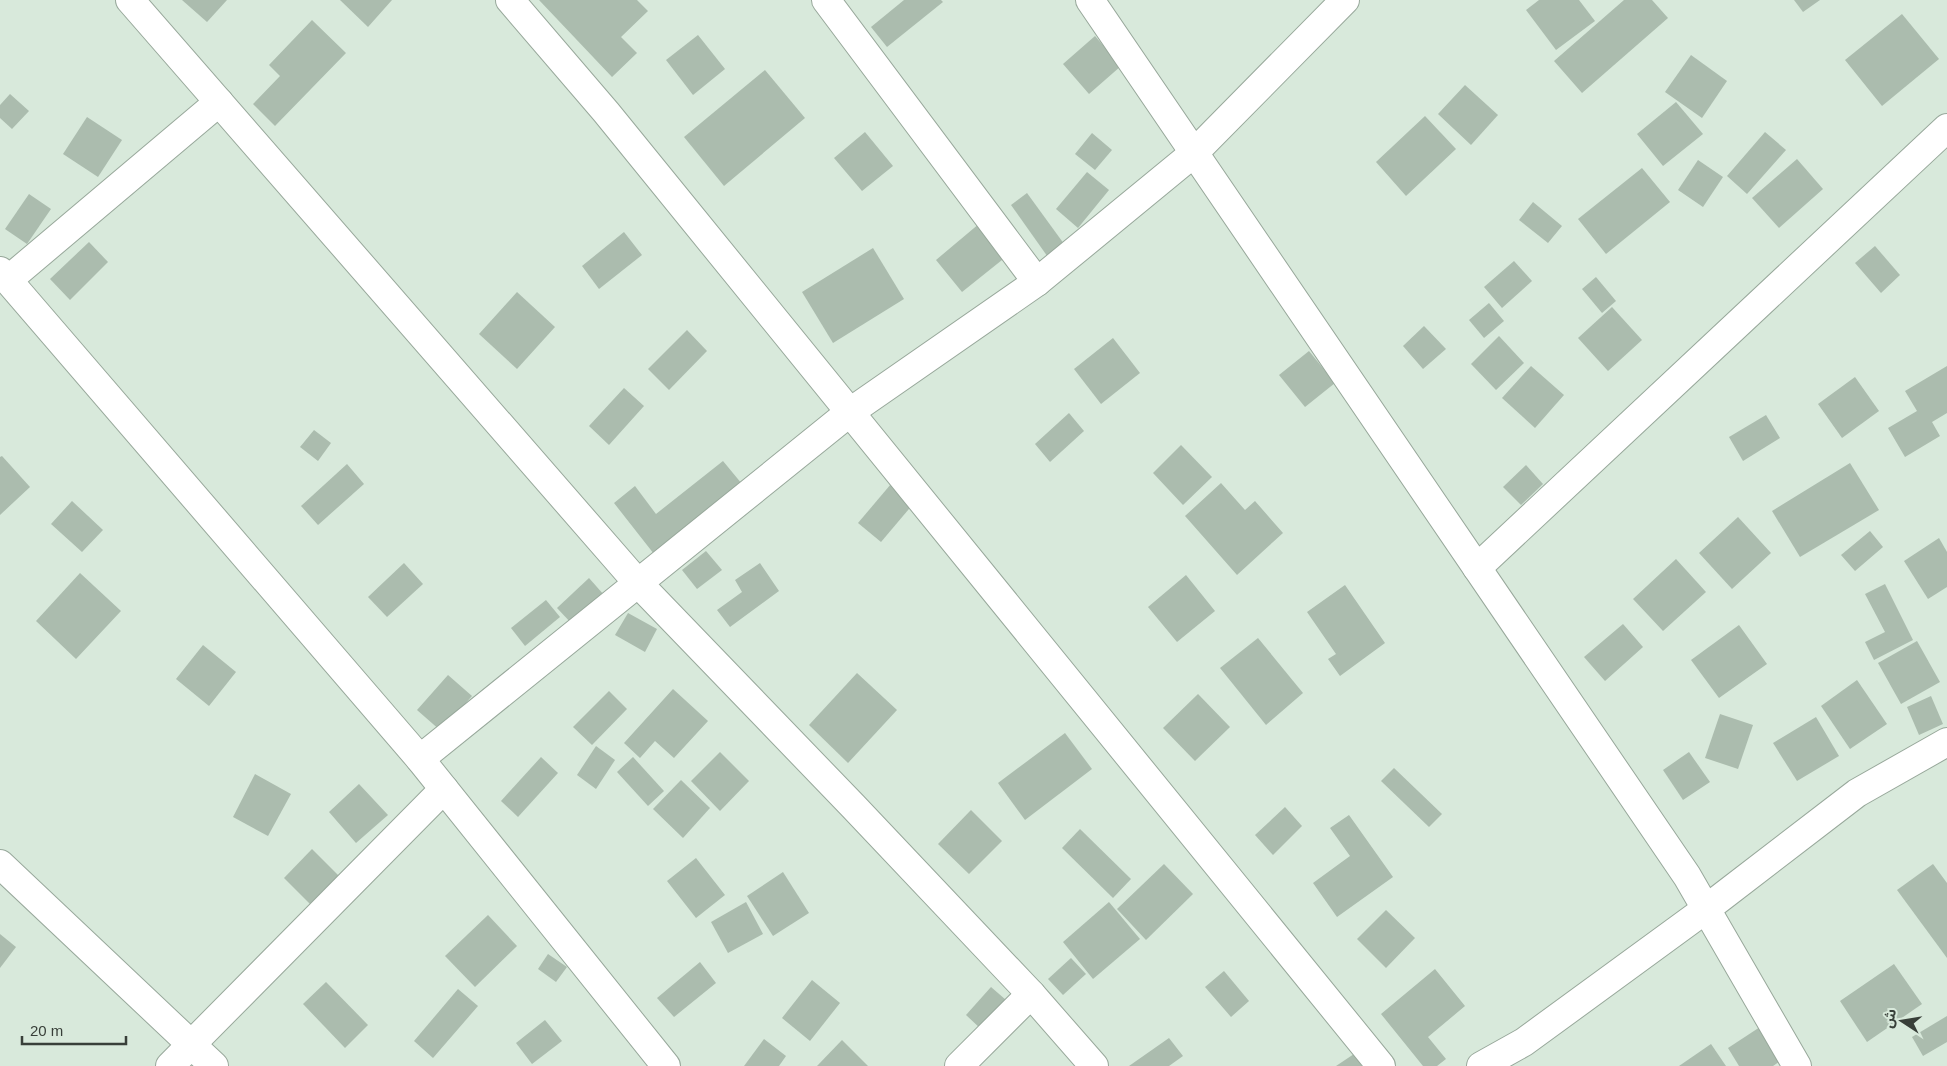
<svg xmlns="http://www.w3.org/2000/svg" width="1947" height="1066" font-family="Arial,'Noto Sans Arabic',sans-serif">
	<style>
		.building { fill: #abbcae }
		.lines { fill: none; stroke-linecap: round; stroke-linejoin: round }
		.minor-casing { stroke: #98a89b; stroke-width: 30 }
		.minor { stroke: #fff; stroke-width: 28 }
	</style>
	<rect width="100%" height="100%" fill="#d8e9db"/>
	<!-- building -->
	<g class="building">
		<polygon points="182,0 227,0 207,22"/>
		<polygon points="340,0 392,0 368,27"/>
		<polygon points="539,0 637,0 648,11 621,37 637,53 612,77"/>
		<polygon points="904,0 941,0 943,2 887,47 871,27"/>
		<polygon points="1539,0 1579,0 1595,21 1556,50 1526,10"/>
		<polygon points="1624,0 1652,0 1668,18 1582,93 1554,61"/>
		<polygon points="1794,0 1820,0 1803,12"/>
		<polygon points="1902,14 1939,59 1882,106 1845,60"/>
		<polygon points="312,20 346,53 275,126 253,104 280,76 269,65"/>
		<polygon points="698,35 725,69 693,95 666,60"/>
		<polygon points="1095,36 1121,66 1089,94 1063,64"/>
		<polygon points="1691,55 1727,81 1702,118 1665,92"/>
		<polygon points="765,70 805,118 724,186 684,137"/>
		<polygon points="1465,85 1498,115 1471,145 1438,114"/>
		<polygon points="10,94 29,111 12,129 0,118 0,105"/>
		<polygon points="1676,102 1703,134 1663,166 1637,134"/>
		<polygon points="1425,116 1456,149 1406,196 1376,162"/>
		<polygon points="87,117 122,140 98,177 63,154"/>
		<polygon points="865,132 893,166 862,191 834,158"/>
		<polygon points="1765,132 1786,150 1747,194 1727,176"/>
		<polygon points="1092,133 1112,150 1095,170 1075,154"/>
		<polygon points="1797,159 1823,189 1779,228 1752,198"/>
		<polygon points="1698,160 1723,177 1703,207 1678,190"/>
		<polygon points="1642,168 1670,202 1606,254 1578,219"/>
		<polygon points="1087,172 1109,190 1078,228 1056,209"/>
		<polygon points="1027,193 1067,248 1050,260 1011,205"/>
		<polygon points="29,194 51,209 27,244 5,229"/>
		<polygon points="1533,202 1562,226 1548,243 1519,220"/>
		<polygon points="980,223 1007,256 962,292 936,260"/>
		<polygon points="624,232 642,255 599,289 582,266"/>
		<polygon points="89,242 108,262 70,300 50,279"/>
		<polygon points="1875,246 1900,275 1881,293 1855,263"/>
		<polygon points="873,248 904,299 833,343 802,292"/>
		<polygon points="1514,261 1532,281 1502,308 1484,287"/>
		<polygon points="1596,277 1616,301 1602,313 1582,289"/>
		<polygon points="517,292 555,327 517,369 479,334"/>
		<polygon points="1489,303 1504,321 1484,338 1469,320"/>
		<polygon points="1612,307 1642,340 1608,371 1578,338"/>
		<polygon points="1424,326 1446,349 1423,369 1403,346"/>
		<polygon points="687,330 707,351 669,390 648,369"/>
		<polygon points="1499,336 1524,363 1496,390 1471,364"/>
		<polygon points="1113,338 1140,373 1101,404 1074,369"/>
		<polygon points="1309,351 1335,383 1305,407 1279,375"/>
		<polygon points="1531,366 1564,395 1535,428 1502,398"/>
		<polygon points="1947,366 1947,413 1932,422 1940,436 1905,457 1888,428 1917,411 1905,391"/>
		<polygon points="1855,377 1879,411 1842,438 1818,404"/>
		<polygon points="624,388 644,406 609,445 589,426"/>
		<polygon points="1069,413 1084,431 1050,462 1035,444"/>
		<polygon points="1766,415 1780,438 1743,461 1729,437"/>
		<polygon points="314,430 331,443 318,461 300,447"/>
		<polygon points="1181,445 1212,477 1183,505 1153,473"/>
		<polygon points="2,456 30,487 0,515 0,457"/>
		<polygon points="723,461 742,484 654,554 614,503 635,486 656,514"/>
		<polygon points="1850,463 1879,510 1800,557 1772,511"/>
		<polygon points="347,464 364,484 318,525 301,506"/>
		<polygon points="1526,465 1543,484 1521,505 1503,487"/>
		<polygon points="1221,483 1245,510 1255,501 1283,533 1237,575 1185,516"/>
		<polygon points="891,484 914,503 881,542 858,523"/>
		<polygon points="72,501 103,530 82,552 51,524"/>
		<polygon points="1738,517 1771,553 1732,589 1699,553"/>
		<polygon points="1870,531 1883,547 1855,571 1841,555"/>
		<polygon points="1939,538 1947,552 1947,587 1928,599 1904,561"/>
		<polygon points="706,551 722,570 697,589 682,570"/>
		<polygon points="1676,559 1706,592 1663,631 1633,599"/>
		<polygon points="404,563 423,584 387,617 368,597"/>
		<polygon points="760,563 779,591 730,627 717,610 742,592 735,580"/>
		<polygon points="80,573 121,611 76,659 36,621"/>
		<polygon points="1186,575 1215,611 1177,642 1148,607"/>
		<polygon points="589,578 604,595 573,625 557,608"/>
		<polygon points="1885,584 1913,640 1874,660 1865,642 1885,632 1865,594"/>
		<polygon points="1345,585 1385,643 1340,676 1328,659 1336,654 1307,612"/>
		<polygon points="546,600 560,617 525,646 511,628"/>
		<polygon points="628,613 657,629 645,652 615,635"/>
		<polygon points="1623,624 1643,647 1605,681 1584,657"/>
		<polygon points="1739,625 1767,664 1719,698 1691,660"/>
		<polygon points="1258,638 1303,693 1266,725 1220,668"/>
		<polygon points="1917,641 1940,682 1901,704 1878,663"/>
		<polygon points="203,645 236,672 209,706 176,679"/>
		<polygon points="857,673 897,710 848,763 809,725"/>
		<polygon points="448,675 472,696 441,731 417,710"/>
		<polygon points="1857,680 1887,724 1850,749 1821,706"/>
		<polygon points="673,689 708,721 674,758 655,741 640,758 624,743"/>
		<polygon points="609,691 627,709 592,745 573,727"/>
		<polygon points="1198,694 1230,727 1195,761 1163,728"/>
		<polygon points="1931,696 1943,724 1919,735 1907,707"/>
		<polygon points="1720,714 1753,725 1738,769 1705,758"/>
		<polygon points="1816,717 1839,756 1797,781 1773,743"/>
		<polygon points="1065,733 1092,769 1025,820 998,783"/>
		<polygon points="596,746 615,760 596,789 577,775"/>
		<polygon points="720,752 749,781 720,811 691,781"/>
		<polygon points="1689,752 1710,782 1683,800 1663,770"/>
		<polygon points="541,757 558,773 518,817 501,801"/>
		<polygon points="633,757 664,791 648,806 617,772"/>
		<polygon points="1394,768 1442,814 1429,827 1381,781"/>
		<polygon points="255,774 291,794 268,836 233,817"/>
		<polygon points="681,780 710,808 683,838 653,809"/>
		<polygon points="359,784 388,815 356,843 329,812"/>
		<polygon points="1285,807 1302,826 1273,855 1255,835"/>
		<polygon points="971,810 1002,841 969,874 938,844"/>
		<polygon points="1349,815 1393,877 1337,917 1313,883 1350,856 1330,828"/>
		<polygon points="1080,829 1131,879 1113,898 1062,848"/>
		<polygon points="312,849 340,877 311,905 284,878"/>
		<polygon points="696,858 725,895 696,918 667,881"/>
		<polygon points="1164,864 1193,894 1146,940 1117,909"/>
		<polygon points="1933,864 1947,883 1947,958 1897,890"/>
		<polygon points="783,872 809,913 773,936 747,896"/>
		<polygon points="746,902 763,934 728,953 711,922"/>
		<polygon points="1109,902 1140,939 1093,979 1063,942"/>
		<polygon points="1386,910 1415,938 1386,968 1357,939"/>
		<polygon points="488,915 517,946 475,987 445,956"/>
		<polygon points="0,934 16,947 0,968"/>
		<polygon points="548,954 567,967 556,982 538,969"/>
		<polygon points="1071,958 1086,974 1063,995 1048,979"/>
		<polygon points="700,962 716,983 674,1017 657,998"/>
		<polygon points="1894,964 1922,1004 1867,1042 1840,1001"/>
		<polygon points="1435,969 1465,1006 1428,1037 1446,1059 1437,1066 1423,1066 1381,1014"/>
		<polygon points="1224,971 1249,1001 1231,1017 1205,987"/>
		<polygon points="812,980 840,1003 810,1041 782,1018"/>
		<polygon points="326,982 368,1025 345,1048 303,1004"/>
		<polygon points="991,987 1006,1000 981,1029 966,1015"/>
		<polygon points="458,989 478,1006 433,1058 414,1041"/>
		<polygon points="1947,1016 1947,1042 1923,1056 1912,1037"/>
		<polygon points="545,1020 562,1041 532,1064 516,1043"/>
		<polygon points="1760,1027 1782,1060 1773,1066 1739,1066 1728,1048"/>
		<polygon points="1169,1038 1183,1056 1169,1066 1129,1066"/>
		<polygon points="764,1039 786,1056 779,1066 744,1066"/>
		<polygon points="842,1040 868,1066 817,1066"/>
		<polygon points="1711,1044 1726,1066 1679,1066"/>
		<polygon points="1354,1054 1362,1066 1336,1066"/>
	</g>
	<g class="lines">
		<defs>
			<g id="minor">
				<polyline points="130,0 637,582 853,806 1031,994 1094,1066"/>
				<polyline points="510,0 606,112 1381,1066"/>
				<polyline points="826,0 1037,282"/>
				<polyline points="1090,0 1687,876 1797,1066"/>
				<polyline points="0,271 420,759 666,1066"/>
				<polyline points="8,280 219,102"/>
				<polyline points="1477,568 1947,128"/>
				<polyline points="420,759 850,412 1037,282 1194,153 1345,0"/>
				<polyline points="0,864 214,1066"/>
				<polyline points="170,1066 444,789"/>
				<polyline points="959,1066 1031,994"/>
				<polyline points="1481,1066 1524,1042 1706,909 1857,793 1947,742"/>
			</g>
		</defs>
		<!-- minor casing -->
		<use href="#minor" class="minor-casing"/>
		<!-- minor -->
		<use href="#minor" class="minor"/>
	</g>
	<!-- north arrow -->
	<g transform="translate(1902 1021) rotate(282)" stroke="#d8e9db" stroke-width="4" paint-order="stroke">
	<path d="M0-4L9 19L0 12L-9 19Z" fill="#383f39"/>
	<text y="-8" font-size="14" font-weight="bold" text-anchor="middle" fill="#383f39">ش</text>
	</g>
	<!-- scale -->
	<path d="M22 1036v8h104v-8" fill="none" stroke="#383f39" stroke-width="2.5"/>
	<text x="30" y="1036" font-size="15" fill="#383f39" stroke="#d8e9db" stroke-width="4" paint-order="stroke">20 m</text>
</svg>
